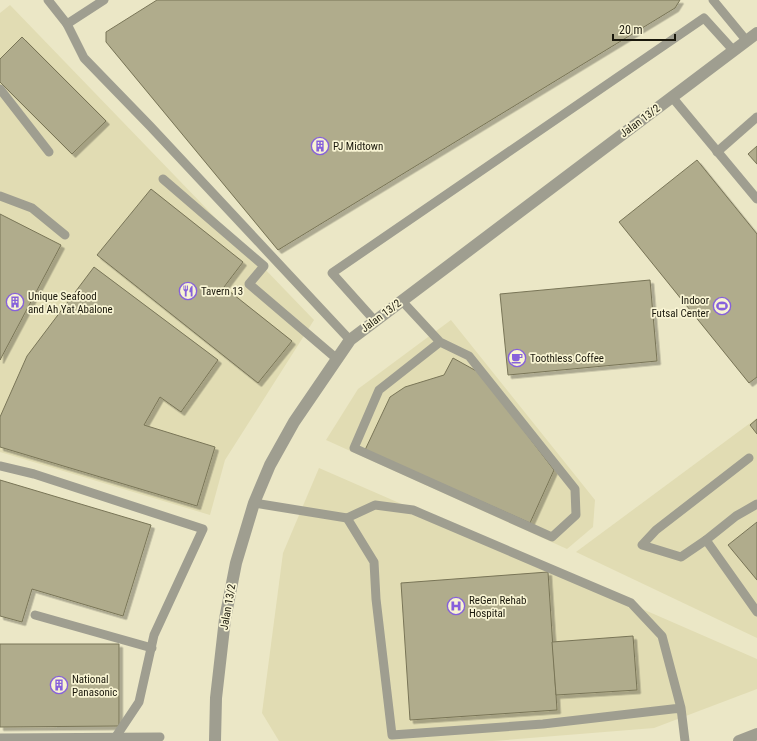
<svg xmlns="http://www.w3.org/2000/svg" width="757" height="741" font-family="'Roboto Condensed',sans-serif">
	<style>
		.built { fill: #e1dcb3 }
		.building { fill: #b0ac8c; stroke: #797557; filter: url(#shadow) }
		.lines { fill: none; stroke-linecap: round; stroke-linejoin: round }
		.lane { stroke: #9f9e90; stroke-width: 9 }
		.street { stroke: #9f9e90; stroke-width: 12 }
		.labels { text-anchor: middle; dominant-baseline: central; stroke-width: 3.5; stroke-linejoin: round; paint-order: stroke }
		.street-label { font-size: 11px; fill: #1a180c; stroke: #f8f4d3 }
		.poi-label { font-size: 11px; fill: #1a180c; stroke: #f8f4d3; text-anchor: start }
	</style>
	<defs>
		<filter id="shadow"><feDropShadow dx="3.5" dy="3.5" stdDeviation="0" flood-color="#0004"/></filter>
	</defs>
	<rect width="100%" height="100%" fill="#ebe7c6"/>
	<!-- built -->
	<g class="built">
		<polygon points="10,5 314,320 225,460 210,515 0,452 0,13"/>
		<polygon points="451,320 595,500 593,527 567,549 326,440 358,389"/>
		<polygon points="757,418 757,638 576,552"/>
		<polygon points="319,468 757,659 757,689 654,728 493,741 279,741 262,713 283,553"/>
	</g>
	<!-- building -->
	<g class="building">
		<polygon points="157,0 680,0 675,8 278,250 106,42 106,32"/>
		<polygon points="22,37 106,121 72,154 0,82 0,59"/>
		<polygon points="757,146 757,164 748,154"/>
		<polygon points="697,160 757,234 757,377 749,383 619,222"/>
		<polygon points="151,189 243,262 224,287 292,341 258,383 97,255"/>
		<polygon points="0,214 61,245 0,360"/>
		<polygon points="94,267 218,360 181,412 160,397 144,425 215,447 197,506 0,447 0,417 27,356"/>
		<polygon points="650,280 657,361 508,375 500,294"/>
		<polygon points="453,358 480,373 554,470 530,523 365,450 390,397 405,387 444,375"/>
		<polygon points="757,419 757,434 750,425"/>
		<polygon points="0,480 151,525 123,616 32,589 22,622 0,616"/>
		<polygon points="757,522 757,580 728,545"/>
		<polygon points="548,572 557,710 410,720 401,583"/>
		<polygon points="633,636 637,690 556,695 552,642"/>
		<polygon points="0,644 119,644 119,726 0,727"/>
	</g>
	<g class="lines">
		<!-- lane -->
		<g class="lane">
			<polyline points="48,0 67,24 84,58 150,126 350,340"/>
			<polyline points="713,0 746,40"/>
			<polyline points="67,24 104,0"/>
			<polyline points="0,89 49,152"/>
			<polyline points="672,97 757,199"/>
			<polyline points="717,152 757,117"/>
			<polyline points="163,179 264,266 249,284 337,359"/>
			<polyline points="0,196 32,208 65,235"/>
			<polyline points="402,301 440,342 469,356 575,489 576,515 552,537 354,448 379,390 440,342"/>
			<polyline points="375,321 332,273 704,18 733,50"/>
			<polyline points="0,466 34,474 203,529 154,635 139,702 115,738 116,741"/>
			<polyline points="254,503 347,518"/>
			<polyline points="757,504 736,516 706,540 757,612"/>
			<polyline points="706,540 681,557 642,545 656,530 749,458"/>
			<polyline points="35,615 152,648"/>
			<polyline points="681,708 543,724 392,735 376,599 374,562 347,518 375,505 413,510 631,603 662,636 681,708 685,741"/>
			<polyline points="0,738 160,737"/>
		</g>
		<!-- street -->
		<g class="street">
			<polyline points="215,741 216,698 225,619 236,563 254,503 270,465 294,422 350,340 757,33"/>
			<polyline points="739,741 757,734"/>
		</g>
	</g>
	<!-- icons -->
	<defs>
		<symbol id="building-ring" viewBox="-11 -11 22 22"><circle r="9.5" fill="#f8f4d3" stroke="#8761db" stroke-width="1.5"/><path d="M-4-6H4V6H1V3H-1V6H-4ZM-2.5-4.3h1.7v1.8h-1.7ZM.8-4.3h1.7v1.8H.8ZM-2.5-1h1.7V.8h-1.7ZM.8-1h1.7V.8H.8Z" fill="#8761db"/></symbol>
		<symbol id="restaurant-ring" viewBox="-11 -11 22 22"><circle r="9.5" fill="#f8f4d3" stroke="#8761db" stroke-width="1.5"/><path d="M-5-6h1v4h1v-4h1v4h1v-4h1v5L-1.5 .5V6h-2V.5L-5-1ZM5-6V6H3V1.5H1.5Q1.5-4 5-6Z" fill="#8761db"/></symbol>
		<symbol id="stadium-ring" viewBox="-11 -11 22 22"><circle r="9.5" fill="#f8f4d3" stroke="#8761db" stroke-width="1.5"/><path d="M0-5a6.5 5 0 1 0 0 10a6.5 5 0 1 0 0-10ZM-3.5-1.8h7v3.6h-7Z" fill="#8761db"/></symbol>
		<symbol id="cafe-ring" viewBox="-11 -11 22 22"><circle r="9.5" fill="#f8f4d3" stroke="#8761db" stroke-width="1.5"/><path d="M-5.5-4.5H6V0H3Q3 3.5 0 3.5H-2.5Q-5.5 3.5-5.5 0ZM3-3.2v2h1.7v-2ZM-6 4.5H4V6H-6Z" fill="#8761db"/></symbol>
		<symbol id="hospital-ring" viewBox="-11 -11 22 22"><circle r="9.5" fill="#f8f4d3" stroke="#8761db" stroke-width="1.5"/><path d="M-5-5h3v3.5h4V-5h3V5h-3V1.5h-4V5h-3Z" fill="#8761db"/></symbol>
	</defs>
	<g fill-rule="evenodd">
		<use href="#building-ring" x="310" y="136" width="20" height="20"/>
		<use href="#restaurant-ring" x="178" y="281" width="20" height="20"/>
		<use href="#building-ring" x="5" y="292" width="20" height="20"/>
		<use href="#stadium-ring" x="712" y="296" width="20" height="20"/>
		<use href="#cafe-ring" x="507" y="348" width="20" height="20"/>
		<use href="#hospital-ring" x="446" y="596" width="20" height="20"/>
		<use href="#building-ring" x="49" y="675" width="20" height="20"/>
	</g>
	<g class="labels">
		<!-- street labels -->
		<g class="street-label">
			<text transform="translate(640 121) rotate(-37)">Jalan 13/2</text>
			<text transform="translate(381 316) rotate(-37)">Jalan 13/2</text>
			<text transform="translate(228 607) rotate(-80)">Jalan 13/2</text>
		</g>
		<!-- poi labels -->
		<g class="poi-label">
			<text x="333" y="146">PJ Midtown</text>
			<text x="201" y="291">Tavern 13</text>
			<text x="28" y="296">Unique Seafood<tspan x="28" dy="13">and Ah Yat Abalone</tspan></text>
			<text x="709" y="300" text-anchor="end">Indoor<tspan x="709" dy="13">Futsal Center</tspan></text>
			<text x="530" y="358">Toothless Coffee</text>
			<text x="469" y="600">ReGen Rehab<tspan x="469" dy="13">Hospital</tspan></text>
			<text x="72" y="679">National<tspan x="72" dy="13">Panasonic</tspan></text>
		</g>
	</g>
	<!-- scale -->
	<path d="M613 34v6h62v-6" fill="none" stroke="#1a180c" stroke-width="2"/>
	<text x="619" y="34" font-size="12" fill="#1a180c" stroke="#f8f4d3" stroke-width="3" paint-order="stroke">20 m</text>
</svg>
